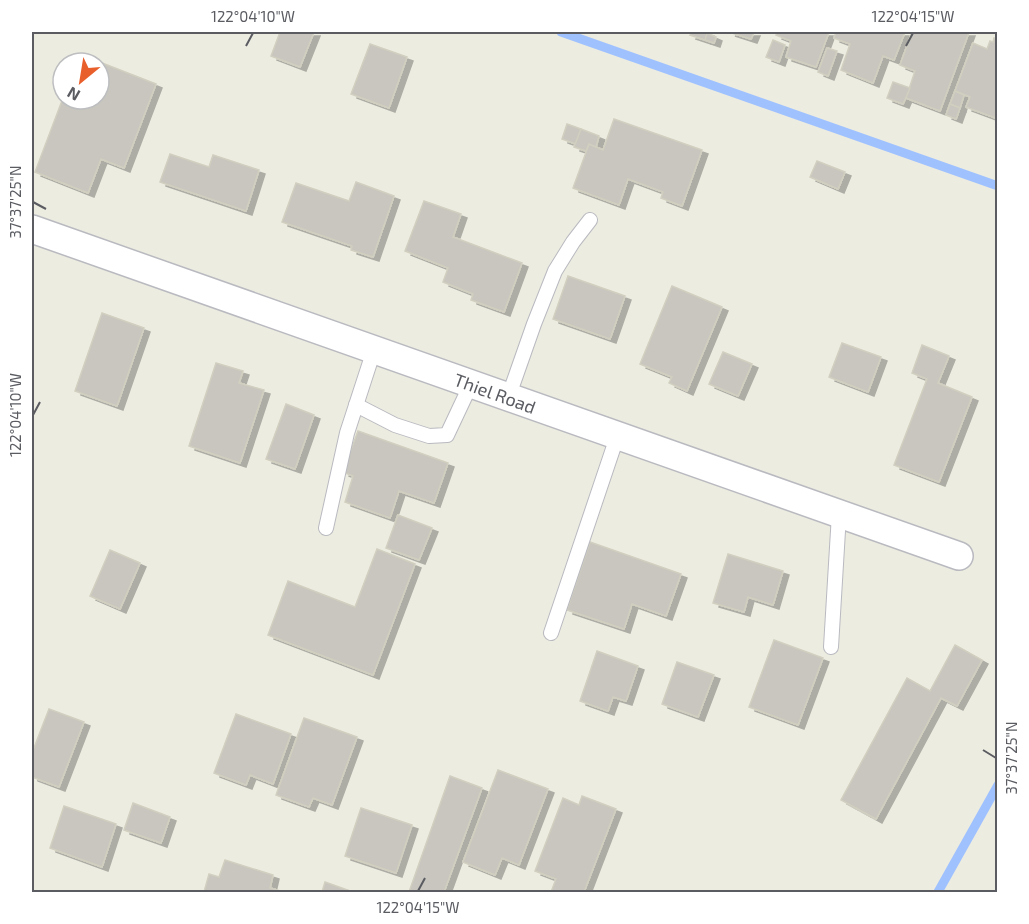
<svg xmlns="http://www.w3.org/2000/svg" width="1029" height="924" font-family="'Exo 2',sans-serif">
	<style>
		.lines { fill: none; stroke-linecap: round; stroke-linejoin: round }
		.stream { stroke: #9fc2ff; stroke-width: 9 }
		.building { fill: #c8c6be; stroke: #d1cfbf; stroke-width: 1.5; filter: url(#shadow) }
		.service-casing { stroke: #b9bac0; stroke-width: 16 }
		.minor-casing { stroke: #b9bac0; stroke-width: 30 }
		.service { stroke: #fff; stroke-width: 14 }
		.minor { stroke: #fff; stroke-width: 27 }
		.ticks { fill: none; stroke: #5a5c62; stroke-width: 2 }
		.labels { text-anchor: middle; dominant-baseline: central; stroke-width: 6; stroke-linejoin: round; paint-order: stroke }
		.street-label { font-size: 18px; fill: #5a5c62; stroke: #fff }
		.neatline { fill: none; stroke: #5a5c62; stroke-width: 2 }
		.ticks-label { font-size: 15px; text-anchor: middle; fill: #5a5c62 }
	</style>
	<defs>
		<filter id="shadow"><feDropShadow dx="6" dy="4" stdDeviation="0" flood-color="#0004"/></filter>
	</defs>
	<rect width="100%" height="100%" fill="#edece1"/>
	<g class="lines">
		<!-- stream -->
		<g class="stream">
			<polyline points="561,32 998,186"/>
			<polyline points="938,892 998,785"/>
		</g>
	</g>
	<!-- building -->
	<g class="building">
		<polygon points="280,32 314,32 300,67 271,56"/>
		<polygon points="692,32 708,32 705,40 690,35"/>
		<polygon points="729,32 754,32 751,39"/>
		<polygon points="777,32 829,32 816,67 786,57 791,41 776,35"/>
		<polygon points="836,32 905,32 894,60 883,56 873,83 841,70 850,44 834,38"/>
		<polygon points="912,32 969,32 940,111 906,98 915,71 900,65"/>
		<polygon points="707,33 716,37 714,43 705,40"/>
		<polygon points="994,38 998,40 998,119 966,107 970,97 955,91 973,43 987,49 990,41 993,42"/>
		<polygon points="773,40 785,45 779,62 766,57"/>
		<polygon points="370,44 407,57 389,108 351,94"/>
		<polygon points="827,48 837,51 828,76 818,72"/>
		<polygon points="79,54 156,84 124,168 101,159 88,193 35,172 63,98 99,99 99,63 76,63"/>
		<polygon points="893,82 910,88 903,104 887,98"/>
		<polygon points="955,91 964,95 960,108 950,104"/>
		<polygon points="950,104 960,108 956,119 946,115"/>
		<polygon points="614,119 702,150 682,206 661,198 663,192 628,179 619,205 573,188 589,144 603,150"/>
		<polygon points="567,124 581,129 576,144 562,139"/>
		<polygon points="581,129 599,136 596,147 589,144 586,151 574,147"/>
		<polygon points="170,154 209,167 213,155 259,170 246,211 160,182"/>
		<polygon points="817,161 845,172 838,189 810,177"/>
		<polygon points="356,182 394,196 373,257 351,250 352,246 282,222 296,183 349,201"/>
		<polygon points="424,201 461,214 453,237 522,263 504,312 471,300 473,294 443,282 448,268 405,251"/>
		<polygon points="568,276 625,296 610,339 553,319"/>
		<polygon points="672,286 722,307 687,391 669,383 672,377 640,364"/>
		<polygon points="102,313 144,328 117,406 75,391"/>
		<polygon points="842,343 881,357 868,392 829,377"/>
		<polygon points="922,345 949,356 938,383 972,397 939,482 894,465 927,379 912,373"/>
		<polygon points="723,352 752,364 738,396 709,384"/>
		<polygon points="216,363 243,371 239,383 264,390 240,463 189,446"/>
		<polygon points="286,404 314,415 295,469 266,459"/>
		<polygon points="358,431 448,463 434,503 399,491 390,518 345,502 353,476 343,472"/>
		<polygon points="398,515 432,528 419,560 386,548"/>
		<polygon points="590,542 681,574 666,616 632,604 624,629 567,610"/>
		<polygon points="377,549 415,564 373,675 268,635 288,581 355,607"/>
		<polygon points="110,550 140,563 120,609 90,596"/>
		<polygon points="728,554 783,571 773,605 748,597 744,612 713,603"/>
		<polygon points="774,640 823,658 798,725 749,707"/>
		<polygon points="955,645 982,660 957,706 941,698 876,819 841,800 907,678 930,691"/>
		<polygon points="597,651 638,666 626,701 613,697 608,711 580,701"/>
		<polygon points="677,662 714,675 698,717 662,704"/>
		<polygon points="49,709 84,722 59,787 32,777 32,753"/>
		<polygon points="236,714 291,734 273,784 250,775 246,785 214,773"/>
		<polygon points="304,718 357,737 332,805 313,798 309,807 276,795"/>
		<polygon points="498,770 548,789 519,865 502,858 495,875 463,862"/>
		<polygon points="450,776 482,788 444,892 409,892"/>
		<polygon points="582,796 616,809 584,892 551,892 556,879 535,871 563,798 579,805"/>
		<polygon points="133,803 170,817 161,843 124,830"/>
		<polygon points="64,806 116,824 102,867 50,848"/>
		<polygon points="361,808 412,825 396,873 345,856"/>
		<polygon points="225,860 273,875 270,888 284,892 204,892 209,874 219,877"/>
		<polygon points="325,882 353,892 322,892"/>
	</g>
	<g class="lines">
		<defs>
			<g id="service">
				<polyline points="508,398 534,324 555,271 573,242 590,220"/>
				<polyline points="356,405 395,425 429,436 447,435 471,384"/>
				<polyline points="326,528 347,433 374,350"/>
				<polyline points="551,633 617,437"/>
				<polyline points="831,647 839,514"/>
			</g>
			<polyline id="minor" points="32,229 959,556"/>
		</defs>
		<!-- service casing -->
		<use href="#service" class="service-casing"/>
		<!-- minor casing -->
		<use href="#minor" class="minor-casing"/>
		<!-- service -->
		<use href="#service" class="service"/>
		<!-- minor -->
		<use href="#minor" class="minor"/>
	</g>
	<!-- ticks -->
	<path class="ticks" d="M246,46L253,33M906,46L913,33M33,202L46,209M33,415L40,402M983,750L996,758M418,891L425,878"/>
	<g class="labels">
		<!-- street labels -->
		<g class="street-label">
			<text transform="translate(495 393) rotate(20)">Thiel Road</text>
		</g>
	</g>
	<!-- border -->
	<rect width="1029" height="924" fill="none" stroke="#ffffff" stroke-width="66"/>
	<!-- north arrow -->
	<g transform="translate(81 81) rotate(210)"><circle r="28" fill="#ffffff" stroke="#bdbec0" stroke-width="1.5"/>
	<path d="M0-4.5L10 22L0 15L-10 22Z" fill="#e95f2b"/>
	<text y="-9" font-size="16" font-weight="bold" text-anchor="middle" fill="#5a5c62">N</text>
	</g>
	<rect x="33" y="33" width="963" height="858" class="neatline"/>
	<g class="ticks-label">
		<text x="253" y="22">122°04'10"W</text>
		<text x="913" y="22">122°04'15"W</text>
		<text transform="translate(16 202) rotate(-90)" y="5">37°37'25"N</text>
		<text transform="translate(16 415) rotate(-90)" y="5">122°04'10"W</text>
		<text transform="translate(1012 758) rotate(-90)" y="5">37°37'25"N</text>
		<text x="418" y="913">122°04'15"W</text>
	</g>
</svg>
